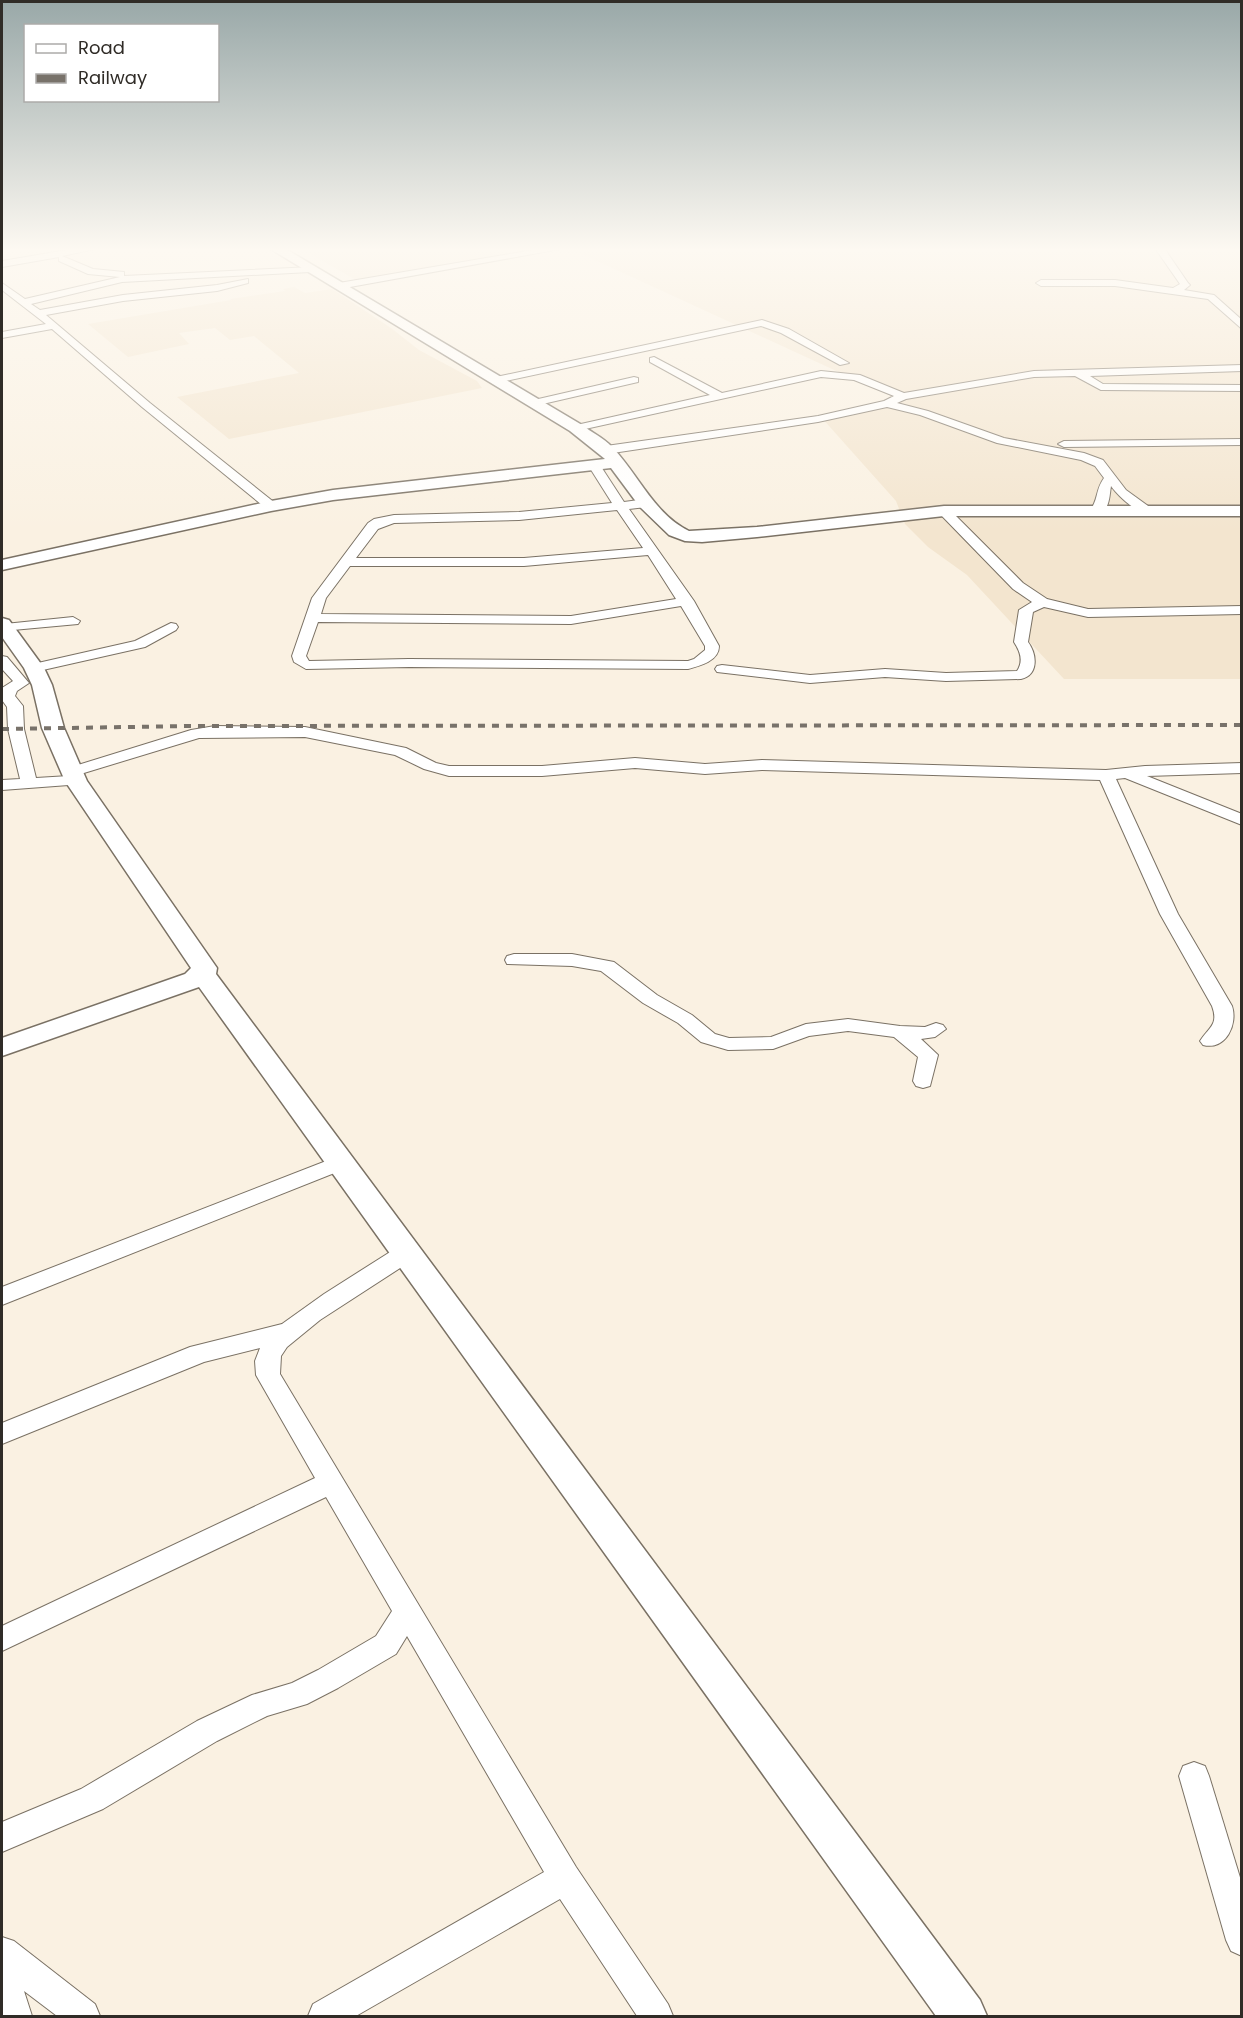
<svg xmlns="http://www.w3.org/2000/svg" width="1243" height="2018" font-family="Poppins,sans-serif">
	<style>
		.built { fill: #f3e5cf }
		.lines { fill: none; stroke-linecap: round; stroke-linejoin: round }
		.street-casing { stroke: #7a7164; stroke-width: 2 }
		.secondary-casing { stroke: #7a7164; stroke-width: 3 }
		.street { fill: #fff; fill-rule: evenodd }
		.secondary { fill: #fff; fill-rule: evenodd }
		.rail { stroke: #78726a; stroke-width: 4; stroke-dasharray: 7 7; stroke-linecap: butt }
	</style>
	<rect width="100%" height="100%" fill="#faf1e2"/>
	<!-- built -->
	<g class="built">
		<polygon points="300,248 543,248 356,280"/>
		<polygon points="579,248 1241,248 1241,679 1064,679 967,575 928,547 905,524 896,501 821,417 895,398 571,249"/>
		<polygon points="294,287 305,293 332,289 391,328 419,350 477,381 482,388 229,439 177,397 299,373 254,336 230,340 215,328 179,333 189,344 128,357 88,324 231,300 230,299 285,291 283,289"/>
	</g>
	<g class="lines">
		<defs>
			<g id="street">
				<polygon points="79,248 100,248 62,256 93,269 124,272 124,276 313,267 313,271 310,272 122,282 31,304 40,310 123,295 217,285 248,279 248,283 217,291 123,301 46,315 150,403 275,503 277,506 275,509 267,509 142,407 52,329 2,338 2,332 46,324 2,290 2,283 25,299 120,277 88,274 59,261 59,257 2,267 2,261"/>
				<polygon points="545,248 566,248 339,289 334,286 339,283"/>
				<polygon points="1155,248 1164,248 1188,283 1190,285 1184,290 1214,295 1242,320 1242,329 1208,299 1115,286 1041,286 1036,283 1041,280 1115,280 1173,288 1180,284"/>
				<polygon points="762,320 789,329 849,363 840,365 781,333 761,326 496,383 491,380 496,377"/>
				<path d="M654,357L722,393L821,371L860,375L904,393L1034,371L1242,365V371L1090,376L1103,384L1242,385V391L1101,390L1075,376L1034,377L906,399L897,403L928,411L1004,438L1084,453L1103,460L1126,490L1155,511L1153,514C1139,516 1119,497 1111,486C1109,498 1110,511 1096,515L1090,511C1099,498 1095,491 1104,478L1095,466L1081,460L997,443L920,415L887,407L818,422L606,454L600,450L606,446L818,416L884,401L894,396L854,380L821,377L576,431L572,430V426L710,395L650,362V358Z"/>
				<polygon points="634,377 638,378 638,382 534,406 528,403 534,400"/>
				<polygon points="1242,439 1242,445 1064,447 1058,444 1064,441"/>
				<path d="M594,461L598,462L624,502L646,499L652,503L646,507L629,509L694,601L719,646C719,661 700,666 688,669L409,667L306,669L294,662L292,656L312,598L368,523L374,519L394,515L519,512L612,503L588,465ZM617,510L643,548L524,558H356L378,529L394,523L519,520ZM648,555L676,599L571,616L321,614L326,598L350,566H524ZM681,606L705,646V650L694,659L688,661L409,659L309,661L306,656L318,622L571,624Z"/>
				<path d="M944,507L948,508L1023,583L1047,599L1088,609L1242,606V614L1088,617L1044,607L1033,612L1028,642C1037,654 1039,675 1021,679L946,681L885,677L810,683L717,672L715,669L717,666L722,665L810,675L885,669L946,673L1017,671C1024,661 1020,651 1014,642L1019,610L1032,602L1013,589L940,514L938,511Z"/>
				<polygon points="73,617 80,621 78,624 2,631 2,625 5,624"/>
				<polygon points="171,623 176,624 178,627 176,630 145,647 34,672 27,668 29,665 135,641"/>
				<path d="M2,656L7,657L29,683L17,691L15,696L23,706L24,729L36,778L69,776L63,772L65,769L191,730L215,726L305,727L406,748L436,763L449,766H542L635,758L705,764L762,760L1106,770L1145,766L1242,763V773L1147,776L1242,814V825L1125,778L1116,779L1178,914L1232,1006C1238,1024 1226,1051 1203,1045L1200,1041C1209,1027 1219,1025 1212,1006L1160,914L1100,780L762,770L705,774L635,768L542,776H449L424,769L395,755L305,737L199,738L74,776L82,778L84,781L82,784L2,790V780L20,779L8,729L7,707L2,700V688L13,681L2,669Z"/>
				<polygon points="514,954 572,954 614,962 657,995 692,1015 715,1034 729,1038 771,1037 806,1024 848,1019 900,1026 925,1027 936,1023 943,1025 946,1029 935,1037 921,1039 938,1055 930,1086 923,1088 916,1086 913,1081 918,1057 894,1037 848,1031 809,1036 773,1049 728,1050 701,1042 678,1023 643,1003 601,971 572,966 507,964 505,960 507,956"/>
				<polygon points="339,1156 347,1158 350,1163 347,1168 2,1305 2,1287"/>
				<polygon points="406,1245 414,1247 417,1253 414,1259 320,1320 287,1347 281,1356 280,1374 576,1867 668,2004 673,2016 637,2016 560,1899 356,2016 308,2016 313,2004 544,1872 407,1636 396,1654 338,1688 307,1704 267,1716 217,1741 103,1809 2,1852 2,1822 81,1789 197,1721 252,1695 292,1683 318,1670 376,1636 392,1611 326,1497 2,1651 2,1626 315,1478 256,1375 255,1361 260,1348 204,1362 2,1444 2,1423 190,1347 282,1324 324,1294 398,1247"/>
				<polygon points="1194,1762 1205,1766 1209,1776 1242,1884 1242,1956 1231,1951 1226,1940 1179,1776 1183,1766"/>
				<polygon points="2,1937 14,1941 95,2004 100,2016 57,2016 24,1991 32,2016 2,2016"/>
			</g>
			<g id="secondary">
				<path d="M269,248H284L582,425C591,432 604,438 612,447C638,474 654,514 689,531L757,527L944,506H1242V516H944L757,537L702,542L685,541L669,535L640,507L611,468L333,500L271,511L2,570V560L271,501L333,490L605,459L570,431Z"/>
				<polygon points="2,618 9,620 44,668 52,685 64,728 87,781 217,968 216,974 980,2000 987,2016 936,2016 199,987 2,1056 2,1038 185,974 191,968 65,781 42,728 32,685 24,668 2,637"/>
			</g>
		</defs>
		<!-- street casing -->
		<use href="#street" class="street-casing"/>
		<!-- secondary casing -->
		<use href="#secondary" class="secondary-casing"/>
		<!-- street -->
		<use href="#street" class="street"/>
		<!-- secondary -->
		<use href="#secondary" class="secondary"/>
		<!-- rail -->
		<polyline class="rail" points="2,729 190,726 1242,725"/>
	</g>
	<!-- sky -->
	<linearGradient id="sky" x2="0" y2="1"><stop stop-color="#99a8a8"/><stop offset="0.47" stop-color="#fdf9f2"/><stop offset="1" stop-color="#fdf9f2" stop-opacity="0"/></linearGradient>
	<rect width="1243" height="531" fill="url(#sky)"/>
	<!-- border -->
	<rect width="1243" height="2018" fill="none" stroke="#302c27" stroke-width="6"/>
	<!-- legend -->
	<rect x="24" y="24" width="195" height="78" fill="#ffffff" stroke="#acaba9" stroke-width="1.5"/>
	<rect x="36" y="44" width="30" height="9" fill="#ffffff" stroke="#acaba9" stroke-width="1.5"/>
	<text x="78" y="54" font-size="18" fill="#302c27">Road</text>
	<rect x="36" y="74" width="30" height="9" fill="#78726a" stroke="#acaba9" stroke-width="1.5"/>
	<text x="78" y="84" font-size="18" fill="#302c27">Railway</text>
</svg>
